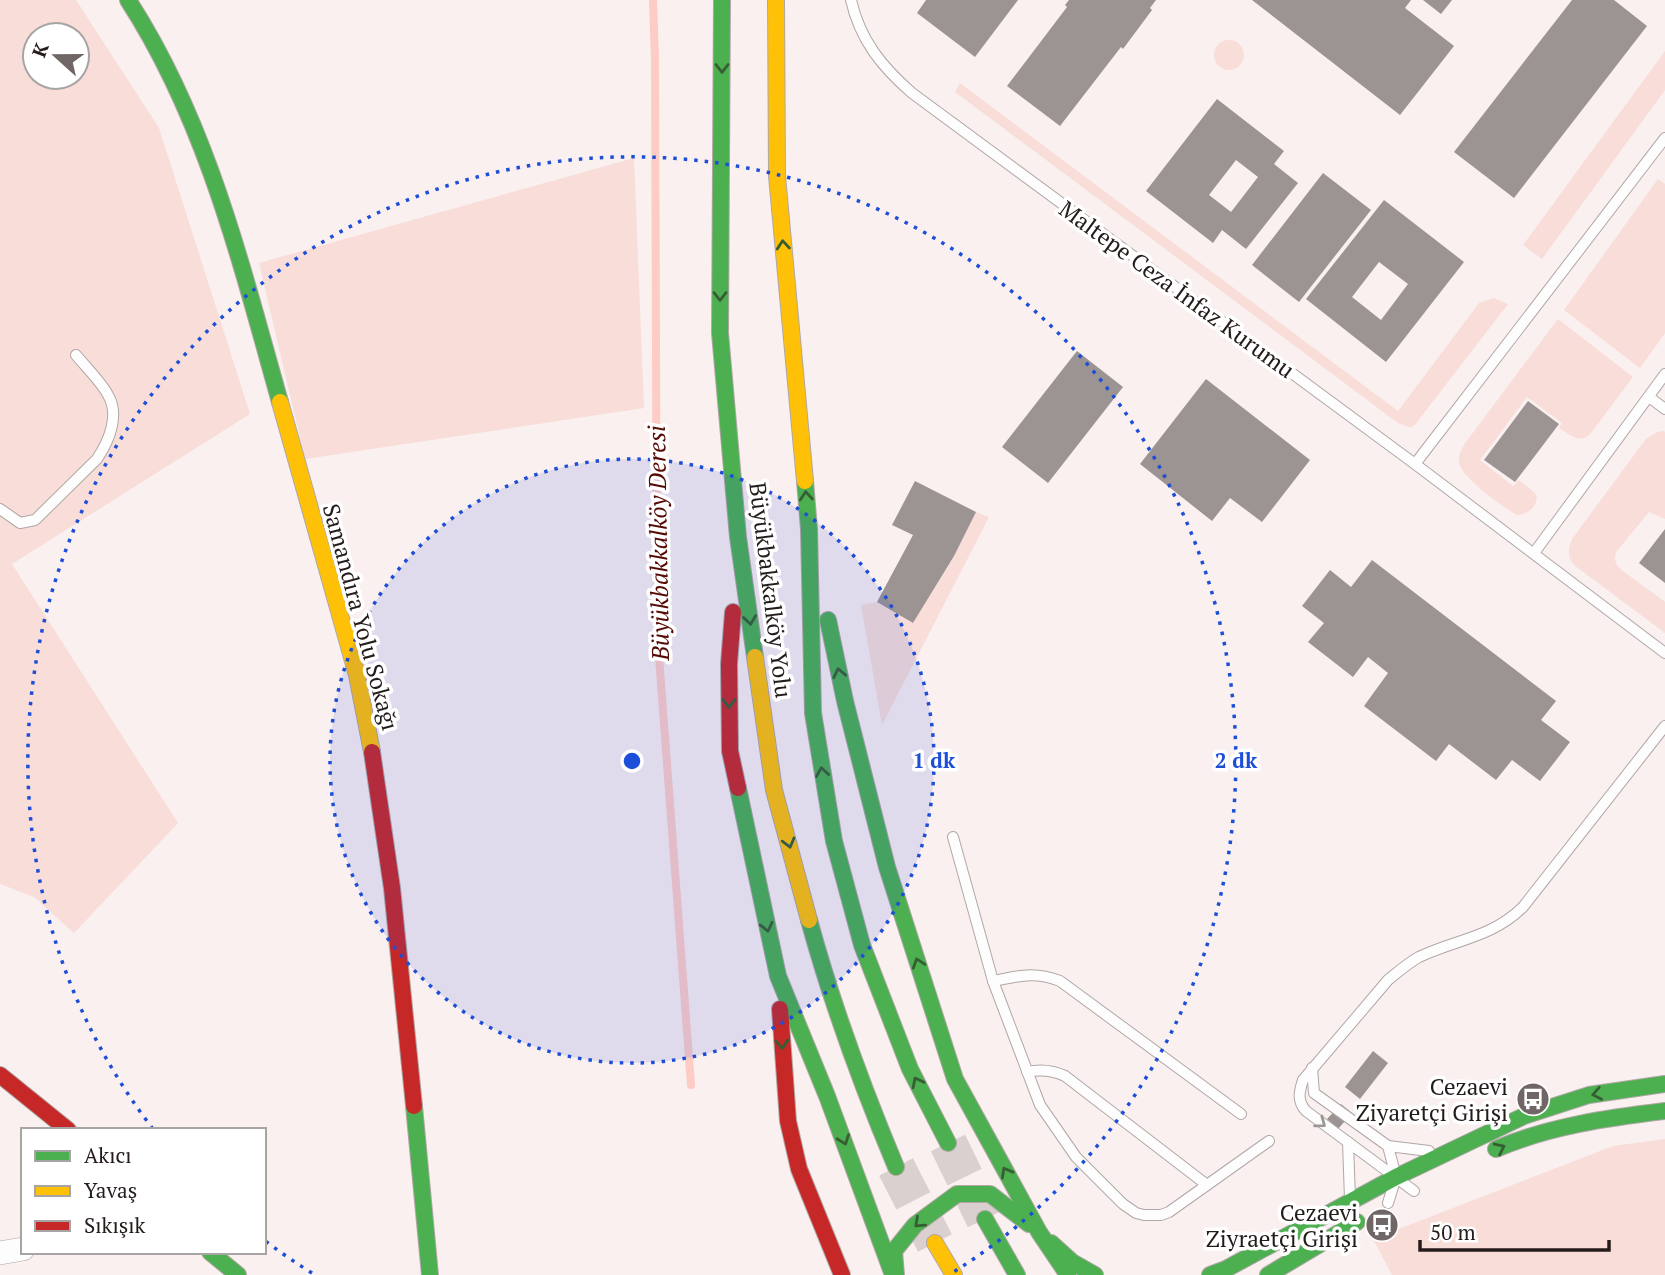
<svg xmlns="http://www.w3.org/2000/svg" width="1665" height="1275" font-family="'PT Serif',serif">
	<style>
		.green { fill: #f8ddd8; fill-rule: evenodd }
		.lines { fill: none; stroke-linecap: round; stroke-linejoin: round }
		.stream { stroke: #fdccc4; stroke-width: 8 }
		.building { fill: #9b9493; fill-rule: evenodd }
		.highway-tunnel { stroke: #dad0cf; stroke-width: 38; stroke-dasharray: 38 19; stroke-linecap: butt }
		.lane-casing { stroke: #b0a7a6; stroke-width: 12 }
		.street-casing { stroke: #b0a7a6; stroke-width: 24 }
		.fast-casing { stroke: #b0a7a6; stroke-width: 18 }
		.slow-casing { stroke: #b0a7a6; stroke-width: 18 }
		.jam-casing { stroke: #b0a7a6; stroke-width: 18 }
		.lane { stroke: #fefdfd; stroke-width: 10 }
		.street { stroke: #fefdfd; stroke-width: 23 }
		.fast { stroke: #4caf50; stroke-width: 16 }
		.slow { stroke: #ffc107; stroke-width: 16 }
		.jam { stroke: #c62828; stroke-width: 16 }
		.oneway { stroke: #365e33 }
		.oneway2 { stroke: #9c9897 }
		.ring { fill: none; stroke: #1d4ed8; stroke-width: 3.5; stroke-dasharray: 3.5 7 }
		.labels { text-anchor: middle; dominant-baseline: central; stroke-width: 7; stroke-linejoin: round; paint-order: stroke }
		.street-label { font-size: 23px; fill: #241c1b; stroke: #fff }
		.poi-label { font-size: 23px; fill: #241c1b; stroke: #fff; text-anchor: end }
		.water-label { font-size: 24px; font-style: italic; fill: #550a04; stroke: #fff }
		.centre { fill: #1d4ed8; stroke: #fff; stroke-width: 3.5 }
		.ring-label { font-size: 21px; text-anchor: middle; font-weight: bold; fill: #1d4ed8; stroke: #fff; stroke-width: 7; stroke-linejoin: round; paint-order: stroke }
	</style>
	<rect width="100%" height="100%" fill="#faf0ef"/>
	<!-- green -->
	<g class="green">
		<path d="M0,0H76L159,128L250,414L12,564L178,823L74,933L34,897L0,884ZM35,35H77V77H35Z"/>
		<circle cx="1229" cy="55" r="15"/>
		<polygon points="1665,51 1665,90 1542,259 1523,245"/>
		<polygon points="960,83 1398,411 1479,303 1494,298 1508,304 1414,426 1409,427 1398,423 955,92"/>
		<polygon points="634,158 644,408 305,459 259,263"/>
		<polygon points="1658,179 1665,184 1665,333 1640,368 1564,310"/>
		<path d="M1558,319L1633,377L1591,433C1580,445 1571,435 1559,428L1562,423L1527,397L1480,460L1513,486L1519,480L1535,493L1537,498C1535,509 1527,514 1517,515C1504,508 1461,477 1459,463C1458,455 1462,448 1466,442Z"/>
		<path d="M1663,431L1665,432V519L1649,512L1616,552C1614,559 1615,562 1619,568L1665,602V633L1574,565C1567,557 1568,548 1572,539L1646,439L1657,432Z"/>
		<polygon points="976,512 989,517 882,725 861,605 877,602 913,623 954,556"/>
		<polygon points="1665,1139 1665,1275 1392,1275 1373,1239 1613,1146"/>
	</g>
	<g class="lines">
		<!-- stream -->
		<polyline class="stream" points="653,0 655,58 657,630 691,1085"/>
	</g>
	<!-- building -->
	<g class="building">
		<polygon points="926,0 1018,0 975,57 917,13"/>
		<polygon points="1069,0 1156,0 1150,8 1152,10 1123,49 1121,47 1060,126 1007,86 1067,7 1065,5"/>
		<polygon points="1252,0 1411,0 1405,8 1454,46 1400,115"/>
		<polygon points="1423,0 1452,0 1441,14"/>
		<polygon points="1572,0 1614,0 1647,26 1514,198 1454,152"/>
		<path d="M1217,99L1284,151L1274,164L1298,183L1246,249L1222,230L1213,243L1146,191ZM1236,160L1258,177L1231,212L1209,195Z"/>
		<polygon points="1323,173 1371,210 1299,302 1252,265"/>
		<path d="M1384,200L1464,262L1386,362L1306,299ZM1379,262L1408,284L1381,320L1352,297Z"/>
		<polygon points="1077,351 1123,387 1048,483 1002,447"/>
		<polygon points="1206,379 1310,460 1262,522 1230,498 1212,521 1140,464"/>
		<polygon points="1528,401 1559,424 1515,482 1484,460"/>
		<polygon points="915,481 976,512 954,556 913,623 877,602 913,535 892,525"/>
		<polygon points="1665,529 1665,583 1639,563"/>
		<polygon points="1372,560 1556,701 1541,720 1570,742 1540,781 1512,760 1496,780 1449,744 1436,761 1364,706 1388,673 1368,657 1353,677 1308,642 1324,623 1302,606 1330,570 1351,587"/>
		<polygon points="1373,1051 1388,1063 1360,1099 1345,1087"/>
		<polygon points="1341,1104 1352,1113 1338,1129 1327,1119"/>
	</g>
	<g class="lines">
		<!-- highway-tunnel -->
		<g class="highway-tunnel">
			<polyline points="948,1143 985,1219"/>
			<polyline points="896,1167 935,1243"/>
		</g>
		<defs>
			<g id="lane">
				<path d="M851,0C860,40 882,67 912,93L1415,464L1665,653"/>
				<polyline points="1649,397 1665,409"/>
				<polyline points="1415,464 1665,138"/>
				<path d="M0,509L20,523L35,520L97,459C109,441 120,415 108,395C102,383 85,366 76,355"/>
				<polyline points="1534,553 1665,374"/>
				<polyline points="953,837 993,981 1040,1105 1076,1157 1123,1204 1136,1213 1144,1215 1161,1215 1169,1212 1269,1141"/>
				<path d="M993,981C1019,976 1034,971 1060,981L1241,1114"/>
				<polyline points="1312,1068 1314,1093 1388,1146 1396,1177 1388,1203"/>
				<path d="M1027,1072C1041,1069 1052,1070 1065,1076L1207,1185"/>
				<polyline points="1348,1142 1350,1199"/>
				<polyline points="1388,1146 1429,1151"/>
				<path d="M1414,1191L1306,1111C1297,1101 1299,1092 1303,1080L1388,980C1398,972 1408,963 1419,957C1457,939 1491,938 1523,907L1665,726"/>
			</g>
			<polyline id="street" points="0,1253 23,1249"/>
			<g id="fast">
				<path d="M128,0C207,122 241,264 280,402"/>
				<polyline points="722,0 720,333 738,537 755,657"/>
				<polyline points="805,481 809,529 813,713 834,841 862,945 910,1069 948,1143"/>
				<polyline points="828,620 845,701 887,867 955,1079 1039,1232 1068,1275"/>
				<polyline points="738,788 778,976 827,1096 893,1275"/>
				<path d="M809,920C832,1004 862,1086 896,1167"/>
				<polyline points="414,1106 430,1275"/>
				<path d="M1496,1149C1550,1126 1607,1118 1665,1111"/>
				<polyline points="985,1219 1017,1275"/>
				<polyline points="1051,1243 1072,1262 1095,1275"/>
				<polyline points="210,1252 238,1275"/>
				<polyline points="896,1275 894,1251 915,1225 957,1194 990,1194 1029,1224"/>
				<polyline points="1210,1275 1226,1269 1396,1177 1524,1116 1589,1095 1665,1084"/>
				<polyline points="1268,1275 1357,1222"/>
			</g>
			<g id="slow">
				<polyline points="776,0 777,176 805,481"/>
				<polyline points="280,402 357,675 372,752"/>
				<polyline points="755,657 774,790 809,920"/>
				<polyline points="935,1243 954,1275"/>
			</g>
			<g id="jam">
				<polyline points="733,612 729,664 730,751 738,788"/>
				<polyline points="372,752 392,888 414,1106"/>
				<polyline points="780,1009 788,1121 799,1169 842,1275"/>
				<polyline points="0,1075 68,1130"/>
			</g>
		</defs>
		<!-- lane casing -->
		<use href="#lane" class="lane-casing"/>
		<!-- street casing -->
		<use href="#street" class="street-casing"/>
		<!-- fast casing -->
		<use href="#fast" class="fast-casing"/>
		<!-- slow casing -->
		<use href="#slow" class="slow-casing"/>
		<!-- jam casing -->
		<use href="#jam" class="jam-casing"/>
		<!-- lane -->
		<use href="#lane" class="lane"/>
		<!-- street -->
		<use href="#street" class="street"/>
		<!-- fast -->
		<use href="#fast" class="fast"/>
		<!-- slow -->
		<use href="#slow" class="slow"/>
		<!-- jam -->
		<use href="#jam" class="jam"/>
	</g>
	<!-- one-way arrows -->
	<defs><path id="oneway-chevron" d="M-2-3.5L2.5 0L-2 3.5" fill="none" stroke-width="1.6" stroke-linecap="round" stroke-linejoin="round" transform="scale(1.75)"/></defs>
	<g class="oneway">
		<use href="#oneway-chevron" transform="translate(722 68) rotate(90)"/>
		<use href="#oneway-chevron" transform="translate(783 245) rotate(-95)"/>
		<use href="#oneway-chevron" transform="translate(720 296) rotate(90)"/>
		<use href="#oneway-chevron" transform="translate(806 496) rotate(-95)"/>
		<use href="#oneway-chevron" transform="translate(750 620) rotate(82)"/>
		<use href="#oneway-chevron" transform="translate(839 673) rotate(-102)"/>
		<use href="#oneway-chevron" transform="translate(729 703) rotate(90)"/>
		<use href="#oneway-chevron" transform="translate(822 772) rotate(-99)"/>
		<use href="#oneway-chevron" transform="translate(789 843) rotate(75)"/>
		<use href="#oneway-chevron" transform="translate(767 927) rotate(77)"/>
		<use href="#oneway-chevron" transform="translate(918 963) rotate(-108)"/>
		<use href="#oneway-chevron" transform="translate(782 1044) rotate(86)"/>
		<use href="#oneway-chevron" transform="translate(917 1082) rotate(-117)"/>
		<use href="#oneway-chevron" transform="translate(1597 1094) rotate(169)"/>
		<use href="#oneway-chevron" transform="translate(844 1140) rotate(70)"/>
		<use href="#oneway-chevron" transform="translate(1500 1148) rotate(-26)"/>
		<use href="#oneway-chevron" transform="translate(1006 1172) rotate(-119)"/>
		<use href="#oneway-chevron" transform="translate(919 1223) rotate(138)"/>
	</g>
	<use class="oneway2" href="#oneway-chevron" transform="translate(1321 1123) rotate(36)"/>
	<!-- distance rings -->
	<circle cx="632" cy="761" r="302" fill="#1d4ed8" fill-opacity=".12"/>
	<g class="ring">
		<circle cx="632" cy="761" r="302"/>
		<path d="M312 1273A604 604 0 0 1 264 1240M153 1129A604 604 0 1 1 952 1273"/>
	</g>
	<!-- icons -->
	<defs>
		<symbol id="bus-disc" viewBox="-11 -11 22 22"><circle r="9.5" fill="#6f6665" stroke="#fff"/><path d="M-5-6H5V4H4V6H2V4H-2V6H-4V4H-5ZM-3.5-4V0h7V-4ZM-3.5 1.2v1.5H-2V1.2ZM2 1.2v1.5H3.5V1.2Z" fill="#fff"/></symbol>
	</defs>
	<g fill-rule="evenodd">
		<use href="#bus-disc" x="1514" y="1080" width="38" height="38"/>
		<use href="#bus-disc" x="1363" y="1206" width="38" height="38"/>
	</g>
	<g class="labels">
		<!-- street labels -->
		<g class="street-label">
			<text transform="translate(1177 289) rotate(36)">Maltepe Ceza İnfaz Kurumu</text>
			<text transform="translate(771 590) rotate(83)">Büyükbakkalköy Yolu</text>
			<text transform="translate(361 617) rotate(75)">Samandıra Yolu Sokağı</text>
		</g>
		<!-- poi labels -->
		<g class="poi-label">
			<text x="1508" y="1086">Cezaevi<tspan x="1508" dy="26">Ziyaretçi Girişi</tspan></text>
			<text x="1358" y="1212">Cezaevi<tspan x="1358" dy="26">Ziyraetçi Girişi</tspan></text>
		</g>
		<!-- water labels -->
		<g class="water-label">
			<text transform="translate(658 543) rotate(-91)">Büyükbakkalköy Deresi</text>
		</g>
	</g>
	<circle cx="632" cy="761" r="10" class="centre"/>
	<g class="ring-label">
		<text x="934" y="768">1 dk</text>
		<text x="1236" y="768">2 dk</text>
	</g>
	<!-- legend -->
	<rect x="21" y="1128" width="245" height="126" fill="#ffffff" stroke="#a7a4a4" stroke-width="2"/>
	<rect x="35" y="1151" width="35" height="10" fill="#4caf50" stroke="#a7a4a4" stroke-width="2"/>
	<text x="84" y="1163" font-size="21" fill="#241c1b">Akıcı</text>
	<rect x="35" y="1186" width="35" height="10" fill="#ffc107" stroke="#a7a4a4" stroke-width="2"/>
	<text x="84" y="1198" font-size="21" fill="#241c1b">Yavaş</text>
	<rect x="35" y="1221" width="35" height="10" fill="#c62828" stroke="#a7a4a4" stroke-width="2"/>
	<text x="84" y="1233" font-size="21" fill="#241c1b">Sıkışık</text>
	<!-- north arrow -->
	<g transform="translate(56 56) rotate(291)"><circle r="33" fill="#ffffff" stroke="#a7a4a4" stroke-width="2"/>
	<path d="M0-5L12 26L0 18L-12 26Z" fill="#6f6665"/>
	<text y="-10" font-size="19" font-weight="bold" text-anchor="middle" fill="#241c1b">K</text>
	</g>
	<!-- scale -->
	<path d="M1420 1240v10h189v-10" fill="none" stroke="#241c1b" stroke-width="3.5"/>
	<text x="1430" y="1240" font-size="21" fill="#241c1b" stroke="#ffffff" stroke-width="5" paint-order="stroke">50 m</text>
</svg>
